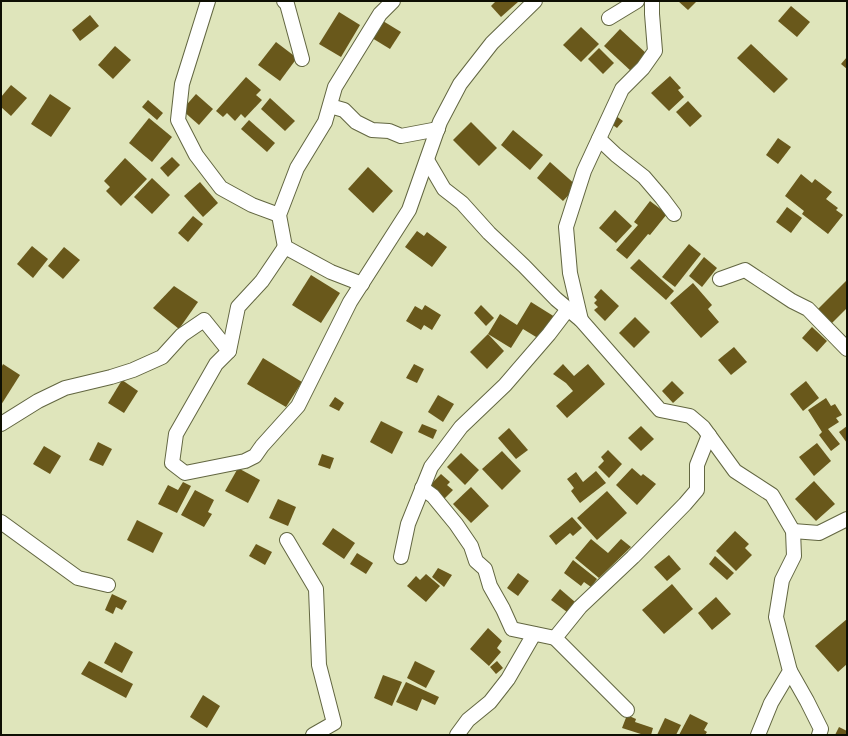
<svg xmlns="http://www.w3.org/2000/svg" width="848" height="736" font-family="'Asap Condensed',sans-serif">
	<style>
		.building { fill: #69581b }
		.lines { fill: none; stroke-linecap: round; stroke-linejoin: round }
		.minor-casing { stroke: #626641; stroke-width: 16 }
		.minor { stroke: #fff; stroke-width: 14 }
	</style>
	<rect width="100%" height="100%" fill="#dfe5bb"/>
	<!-- building -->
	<g class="building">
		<polygon points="496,1 517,1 518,2 501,17 491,6"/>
		<polygon points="678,1 697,1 688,10"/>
		<polygon points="791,6 810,22 797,37 778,21"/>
		<polygon points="339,12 360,25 341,57 319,44"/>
		<polygon points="90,15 99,26 80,41 72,30"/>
		<polygon points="383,21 401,32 390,49 372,38"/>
		<polygon points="581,27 599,44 581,62 563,45"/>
		<polygon points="620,29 648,55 632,72 604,46"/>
		<polygon points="276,42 297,58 280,81 258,65"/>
		<polygon points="751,44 788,79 774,93 737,58"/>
		<polygon points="115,46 131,60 113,79 98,65"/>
		<polygon points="599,48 614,63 603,74 588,59"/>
		<polygon points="847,57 847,69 841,64"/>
		<polygon points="670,76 681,88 678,90 684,97 669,111 651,93"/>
		<polygon points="246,77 261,90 256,95 262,100 245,118 241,114 235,121 227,113 223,117 216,111"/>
		<polygon points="11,85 27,98 11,116 1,107 1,97"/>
		<polygon points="50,94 71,108 51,137 31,124"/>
		<polygon points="196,94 213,109 199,125 182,110"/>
		<polygon points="270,98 295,121 285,131 261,109"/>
		<polygon points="148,100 163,113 157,120 142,107"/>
		<polygon points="688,101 702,116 690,127 676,112"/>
		<polygon points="616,116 623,121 617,128 610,123"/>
		<polygon points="149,118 172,137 152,162 129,143"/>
		<polygon points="249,120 275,143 267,152 241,129"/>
		<polygon points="471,122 497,148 479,166 453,140"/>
		<polygon points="513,130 543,155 530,170 501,145"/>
		<polygon points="778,138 791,147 778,164 766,155"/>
		<polygon points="172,157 180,165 168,177 160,168"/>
		<polygon points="125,158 147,179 121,206 106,191 110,187 104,181"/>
		<polygon points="550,162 577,186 563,201 537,178"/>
		<polygon points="368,167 393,191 373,213 348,189"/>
		<polygon points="801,174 812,183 815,179 832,192 826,199 838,208 836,210 843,215 828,234 802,214 804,211 785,196"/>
		<polygon points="152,178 170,195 152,214 134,197"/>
		<polygon points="200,182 218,203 203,217 184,196"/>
		<polygon points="650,201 667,214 650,235 648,234 627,259 616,250 638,225 634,222"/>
		<polygon points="787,207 802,218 791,233 776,222"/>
		<polygon points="615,210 632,226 616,243 599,228"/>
		<polygon points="193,216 203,224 188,242 178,233"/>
		<polygon points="417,231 424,236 427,232 447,247 432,267 405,247"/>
		<polygon points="689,244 701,254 675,287 662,277"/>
		<polygon points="32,246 48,259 33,278 17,264"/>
		<polygon points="64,247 80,260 63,279 48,266"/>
		<polygon points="704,257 717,268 702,287 689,276"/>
		<polygon points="639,259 674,291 666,300 630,268"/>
		<polygon points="311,275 340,293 321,323 292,305"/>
		<polygon points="847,280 847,308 832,323 818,309"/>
		<polygon points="693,283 712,305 708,309 719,322 701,338 670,303"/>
		<polygon points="174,286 198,302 179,329 153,308"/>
		<polygon points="601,289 619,306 605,321 594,310 598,307 594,303 597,300 594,297"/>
		<polygon points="531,302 555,317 541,340 523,329 511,348 488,334 500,314 517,325"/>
		<polygon points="425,305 441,315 432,330 424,325 421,330 406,321 415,306 422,310"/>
		<polygon points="481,305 494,318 486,326 474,313"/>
		<polygon points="635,317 650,332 634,348 619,333"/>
		<polygon points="812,327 827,341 817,352 802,338"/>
		<polygon points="488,334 504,351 487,369 470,352"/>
		<polygon points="734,347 747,362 731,375 718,360"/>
		<polygon points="263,358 302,382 286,407 247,384"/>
		<polygon points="3,364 20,375 1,405 1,368"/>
		<polygon points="414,364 424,369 417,383 406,378"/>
		<polygon points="563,364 574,376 588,364 605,384 567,418 556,406 573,391 566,383 553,374"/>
		<polygon points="122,380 138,391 124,413 108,403"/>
		<polygon points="672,381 684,393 673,403 662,391"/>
		<polygon points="806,381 819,398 803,411 790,394"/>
		<polygon points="438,395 454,404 443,422 428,412"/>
		<polygon points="335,397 344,403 339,411 329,406"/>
		<polygon points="826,398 831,406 835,404 842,415 836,418 839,422 828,429 840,444 831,451 819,435 822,432 808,410"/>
		<polygon points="381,421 403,432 392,454 370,442"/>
		<polygon points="422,424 437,430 433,439 418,432"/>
		<polygon points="641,426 654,439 641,451 628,438"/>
		<polygon points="847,426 847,443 839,432"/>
		<polygon points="509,428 528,450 516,459 498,438"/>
		<polygon points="98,442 112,449 103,466 89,460"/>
		<polygon points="817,443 831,461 814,476 799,457"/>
		<polygon points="44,446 61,456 50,474 33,464"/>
		<polygon points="608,450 622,464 609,478 598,467 604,461 601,457"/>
		<polygon points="502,451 521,471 502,490 482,469"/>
		<polygon points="461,453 479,470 465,485 447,467"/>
		<polygon points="322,454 334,458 330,469 318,465"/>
		<polygon points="238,468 260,480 248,503 225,491"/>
		<polygon points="632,468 641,476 643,474 656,484 637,505 616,485"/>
		<polygon points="596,471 606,483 580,503 571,491 574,488 567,479 576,472 583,482"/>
		<polygon points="441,474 450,482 447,485 453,490 444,499 429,486"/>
		<polygon points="814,481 835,504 816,521 795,499"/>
		<polygon points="183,482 191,486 177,513 158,504 168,485 178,490"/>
		<polygon points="471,487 489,506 471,523 453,504"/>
		<polygon points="195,490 214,500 208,512 212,514 204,527 181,515"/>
		<polygon points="607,491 627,513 597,540 577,518"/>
		<polygon points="278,499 296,507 288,526 269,518"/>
		<polygon points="572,517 582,528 573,536 570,533 556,545 549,536"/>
		<polygon points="137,520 163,533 153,553 127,540"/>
		<polygon points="333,528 355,543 344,559 322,544"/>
		<polygon points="735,531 749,544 745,548 752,555 736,571 716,551"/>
		<polygon points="591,539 608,553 621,539 631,547 599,578 575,558"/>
		<polygon points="256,544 272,552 265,565 249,556"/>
		<polygon points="357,553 373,563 366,574 350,564"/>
		<polygon points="669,555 681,569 667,581 654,567"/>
		<polygon points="715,556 734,573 727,580 709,564"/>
		<polygon points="573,560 597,579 591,587 584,582 581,586 564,573"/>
		<polygon points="438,568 452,575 444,587 432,577"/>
		<polygon points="518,573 529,581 518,596 507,588"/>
		<polygon points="426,574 440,586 426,602 407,586 416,576 420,580"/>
		<polygon points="672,584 693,609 664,634 642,610"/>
		<polygon points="560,589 575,602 567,612 551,600"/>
		<polygon points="112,594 127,601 122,610 116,607 113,614 105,610"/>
		<polygon points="716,597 731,614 712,630 698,613"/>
		<polygon points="847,619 847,664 838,672 815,646"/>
		<polygon points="488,628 502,641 497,648 501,652 489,666 470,649"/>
		<polygon points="115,642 133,652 122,673 104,663"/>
		<polygon points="89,661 133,684 126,698 81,674"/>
		<polygon points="415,661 435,671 426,688 407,678"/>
		<polygon points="497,661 503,668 496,674 490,667"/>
		<polygon points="383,675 402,682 392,706 374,698"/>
		<polygon points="406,682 439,697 435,705 422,699 417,711 396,702"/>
		<polygon points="203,695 220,706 207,728 190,717"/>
		<polygon points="690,714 708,723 704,730 707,732 705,735 679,735"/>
		<polygon points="627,715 636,719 635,722 653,728 651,735 644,735 622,728"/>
		<polygon points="665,718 681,725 676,735 657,735"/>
		<polygon points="839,727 847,731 847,735 835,735"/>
	</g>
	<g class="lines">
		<defs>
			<g id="minor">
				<polyline points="208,1 182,84 178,120 196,155 221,188 252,205 279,215"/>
				<polyline points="284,1 287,4 302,59"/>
				<polyline points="609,18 637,1"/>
				<polyline points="330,106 344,110 356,122 372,130 389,131 401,136 438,129"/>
				<polyline points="599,139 616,155 644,177 662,198 674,214"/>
				<polyline points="427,160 444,189 462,203 489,233 524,266 556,299 581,320 660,410 690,416 703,427 735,471 772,495 793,531 794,556 782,580 776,617 790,671 771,703 758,735"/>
				<polyline points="285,247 262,281 238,307 229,351 216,364 176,434 172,463 185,473 245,461 255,456 262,446 298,406 350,302 409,210 440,122 460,84 492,43 535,1"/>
				<polyline points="720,279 745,270 792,301 808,309 847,349"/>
				<polyline points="362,284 331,272 285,247 279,215 297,168 325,122 335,87 380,14 393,1"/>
				<polyline points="581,320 570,273 566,227 584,171 622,89 643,68 655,51 652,14 652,1"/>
				<polyline points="1,424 38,401 65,388 111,377 133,370 162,357 182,335 204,320 229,351"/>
				<polyline points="422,488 433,496 456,524 471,546 476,561 485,569 490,586 503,609 512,629 555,638"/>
				<polyline points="1,522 78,578 108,585"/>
				<polyline points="793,531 819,533 847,519"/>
				<polyline points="287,540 316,589 319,665 334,723 313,735"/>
				<polyline points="401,557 408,524 431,467 461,427 505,385 549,334 568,309"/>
				<polyline points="790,671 807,701 821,729 819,735"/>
				<polyline points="627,710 555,638 580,607 633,557 685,504 697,490 697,465 709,435"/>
				<polyline points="457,735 468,720 490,702 508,679 534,634"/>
			</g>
		</defs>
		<!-- minor casing -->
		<use href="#minor" class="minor-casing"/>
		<!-- minor -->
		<use href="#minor" class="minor"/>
	</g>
	<!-- border -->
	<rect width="848" height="736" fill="none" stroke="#0e0f03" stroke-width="4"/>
</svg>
